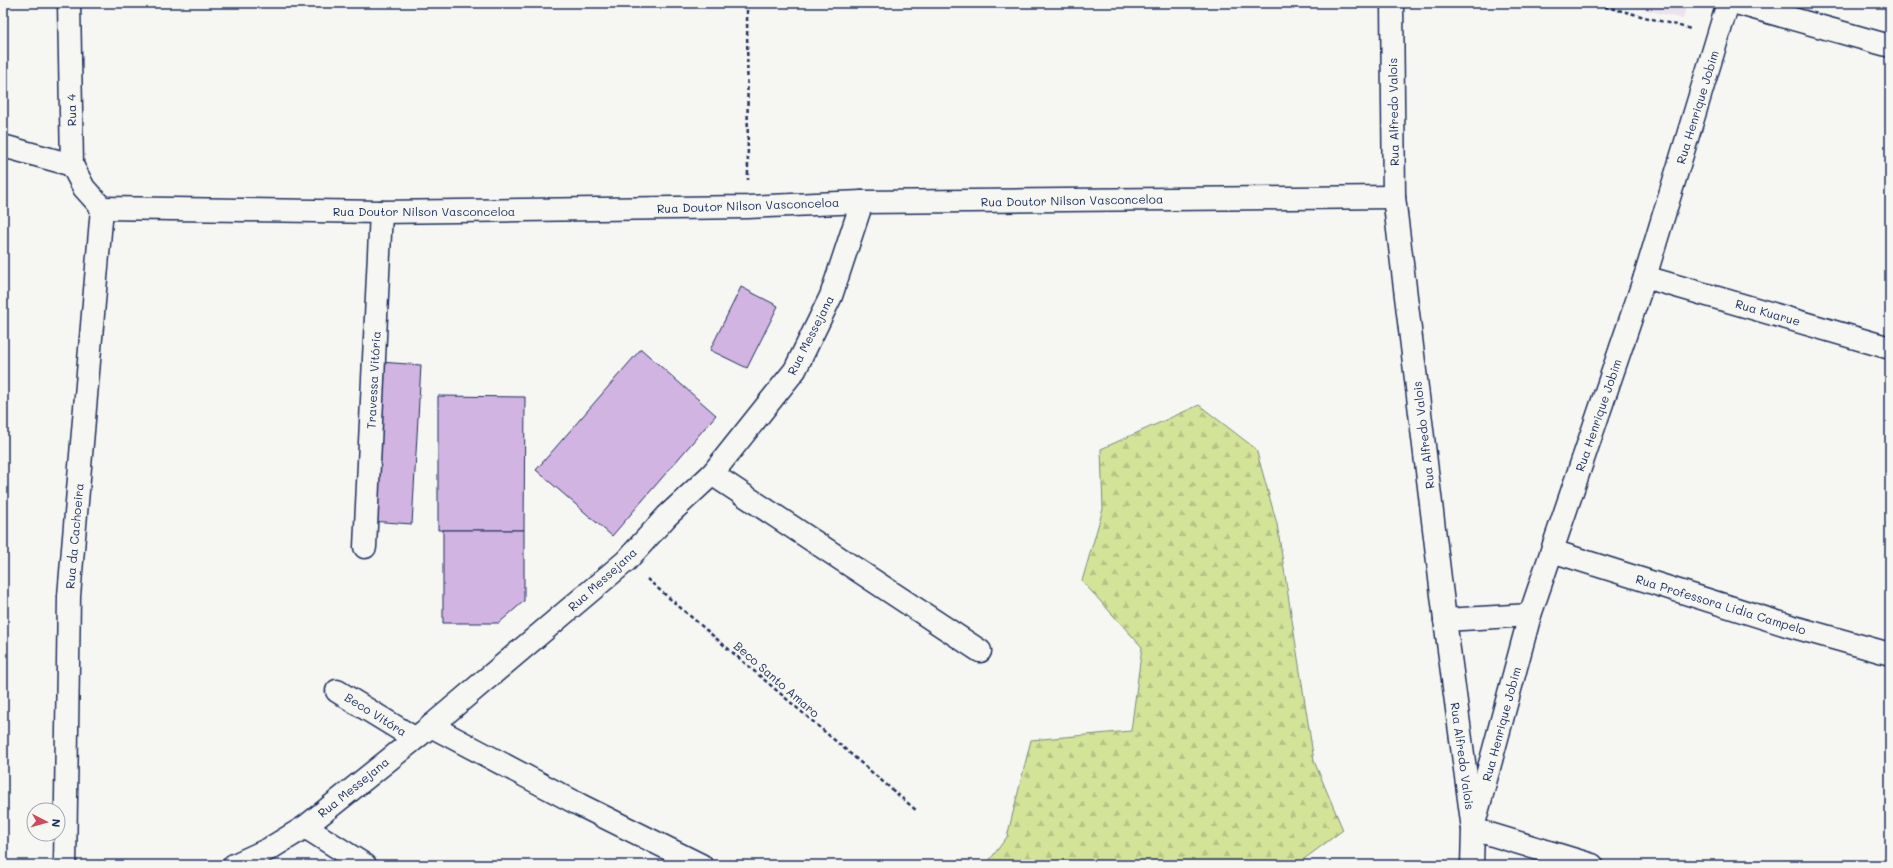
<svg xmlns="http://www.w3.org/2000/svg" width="1893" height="868" font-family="Mali,sans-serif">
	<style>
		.built { fill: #ebe2ed }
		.forest { fill: url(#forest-firs); stroke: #778a7b }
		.building { fill: #d1b4e1; stroke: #1b2f5e }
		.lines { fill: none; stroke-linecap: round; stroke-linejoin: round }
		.minor-casing { stroke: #1b2f5e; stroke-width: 25 }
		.path { stroke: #1b2f5e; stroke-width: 2.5; stroke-dasharray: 4 3; stroke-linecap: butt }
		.minor { stroke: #f6f6f2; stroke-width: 22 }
		.labels { text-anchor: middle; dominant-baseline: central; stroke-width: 4; stroke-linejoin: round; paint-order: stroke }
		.street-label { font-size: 12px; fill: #1b2f5e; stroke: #f6f6f2 }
	</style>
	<defs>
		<pattern id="forest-firs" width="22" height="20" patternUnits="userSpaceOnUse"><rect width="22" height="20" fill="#d3e498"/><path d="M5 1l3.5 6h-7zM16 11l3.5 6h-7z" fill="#b5c485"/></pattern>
	</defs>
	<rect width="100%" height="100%" fill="#f6f6f2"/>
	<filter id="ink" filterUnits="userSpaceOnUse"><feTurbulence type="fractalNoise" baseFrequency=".025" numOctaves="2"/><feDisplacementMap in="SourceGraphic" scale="8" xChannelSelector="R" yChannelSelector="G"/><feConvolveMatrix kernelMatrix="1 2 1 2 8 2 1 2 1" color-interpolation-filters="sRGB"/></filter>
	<g filter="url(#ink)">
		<!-- built -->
		<polygon class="built" points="1619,3 1687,3 1683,19"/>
		<!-- forest -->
		<polygon class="forest" points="1199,405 1256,449 1277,524 1314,761 1343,830 1296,865 986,865 1007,837 1031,740 1131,731 1142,647 1082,581 1103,509 1101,449"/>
		<!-- building -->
		<g class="building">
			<polygon points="741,287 778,306 747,368 710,350"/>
			<polygon points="641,349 716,415 612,536 536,470"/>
			<polygon points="380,362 421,365 412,524 371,521"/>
			<polygon points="438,396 525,397 524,530 438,530"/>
			<polygon points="443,530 524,530 524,601 499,623 443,623"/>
		</g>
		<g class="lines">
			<defs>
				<g id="minor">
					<polyline points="69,3 72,165 84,188 102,208"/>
					<polyline points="1392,3 1394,197 1445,620 1473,829 1472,865"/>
					<polyline points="1736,3 1890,46"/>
					<polyline points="3,146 72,165"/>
					<polyline points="102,208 381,212 748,207 862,202 1394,197"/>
					<polyline points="1645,277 1890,348"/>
					<polyline points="712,474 980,651"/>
					<polyline points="365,547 381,212"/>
					<polyline points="1552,551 1790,626 1890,654"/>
					<polyline points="1445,620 1530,615"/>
					<polyline points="337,691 414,738"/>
					<polyline points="431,726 580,805 701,865"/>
					<polyline points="1475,820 1530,615 1645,277 1728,3"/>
					<polyline points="305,827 365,865"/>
					<polyline points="1473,829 1592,865"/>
					<polyline points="65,865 69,596 102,208"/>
					<polyline points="234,865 269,849 305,827 431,726 626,561 667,516 712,474 795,370 831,296 862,202"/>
				</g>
			</defs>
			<!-- minor casing -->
			<use href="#minor" class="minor-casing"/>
			<!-- path -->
			<g class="path">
				<polyline points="747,3 748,180"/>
				<polyline points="1591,3 1691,29"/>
				<polyline points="647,579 917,811"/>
			</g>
			<!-- minor -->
			<use href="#minor" class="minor"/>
		</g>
	</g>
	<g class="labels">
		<!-- street labels -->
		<g class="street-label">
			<text transform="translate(1697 107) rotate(-73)">Rua Henrique Jobim</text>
			<text transform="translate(71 110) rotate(-91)">Rua 4</text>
			<text transform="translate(1393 112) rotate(-91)">Rua Alfredo Valois</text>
			<text transform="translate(1072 200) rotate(-1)">Rua Doutor Nilson Vasconceloa</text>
			<text transform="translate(748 205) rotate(-2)">Rua Doutor Nilson Vasconceloa</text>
			<text x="424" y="211">Rua Doutor Nilson Vasconceloa</text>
			<text transform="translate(1768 312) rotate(16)">Rua Kuarue</text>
			<text transform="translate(810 335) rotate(-63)">Rua Messejana</text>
			<text transform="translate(373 380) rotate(-87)">Travessa Vitória</text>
			<text transform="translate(1598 415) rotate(-71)">Rua Henrique Jobim</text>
			<text transform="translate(1423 435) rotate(-97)">Rua Alfredo Valois</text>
			<text transform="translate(74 536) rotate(-85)">Rua da Cachoeira</text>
			<text transform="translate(602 579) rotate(-42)">Rua Messejana</text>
			<text transform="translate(1721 604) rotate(17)">Rua Professora Lídia Campelo</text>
			<text transform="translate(777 679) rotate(41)">Beco Santo Amaro</text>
			<text transform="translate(376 714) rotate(32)">Beco Vitóra</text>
			<text transform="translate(1501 724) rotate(-75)">Rua Henrique Jobim</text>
			<text transform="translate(1463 756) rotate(82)">Rua Alfredo Valois</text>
			<text transform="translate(353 787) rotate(-39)">Rua Messejana</text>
		</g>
	</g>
	<!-- margin -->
	<rect width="1893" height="868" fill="none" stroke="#f6f6f2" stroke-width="16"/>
	<rect x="8" y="8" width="1877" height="852" fill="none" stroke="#1b2f5e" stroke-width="1.5" filter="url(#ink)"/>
	<!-- north arrow -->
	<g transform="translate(46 822) rotate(96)"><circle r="19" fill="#f6f6f2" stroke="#9ea6b7"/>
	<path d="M0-3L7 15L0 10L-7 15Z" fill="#d1495b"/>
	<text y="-6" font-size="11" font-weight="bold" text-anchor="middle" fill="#1b2f5e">N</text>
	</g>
</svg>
